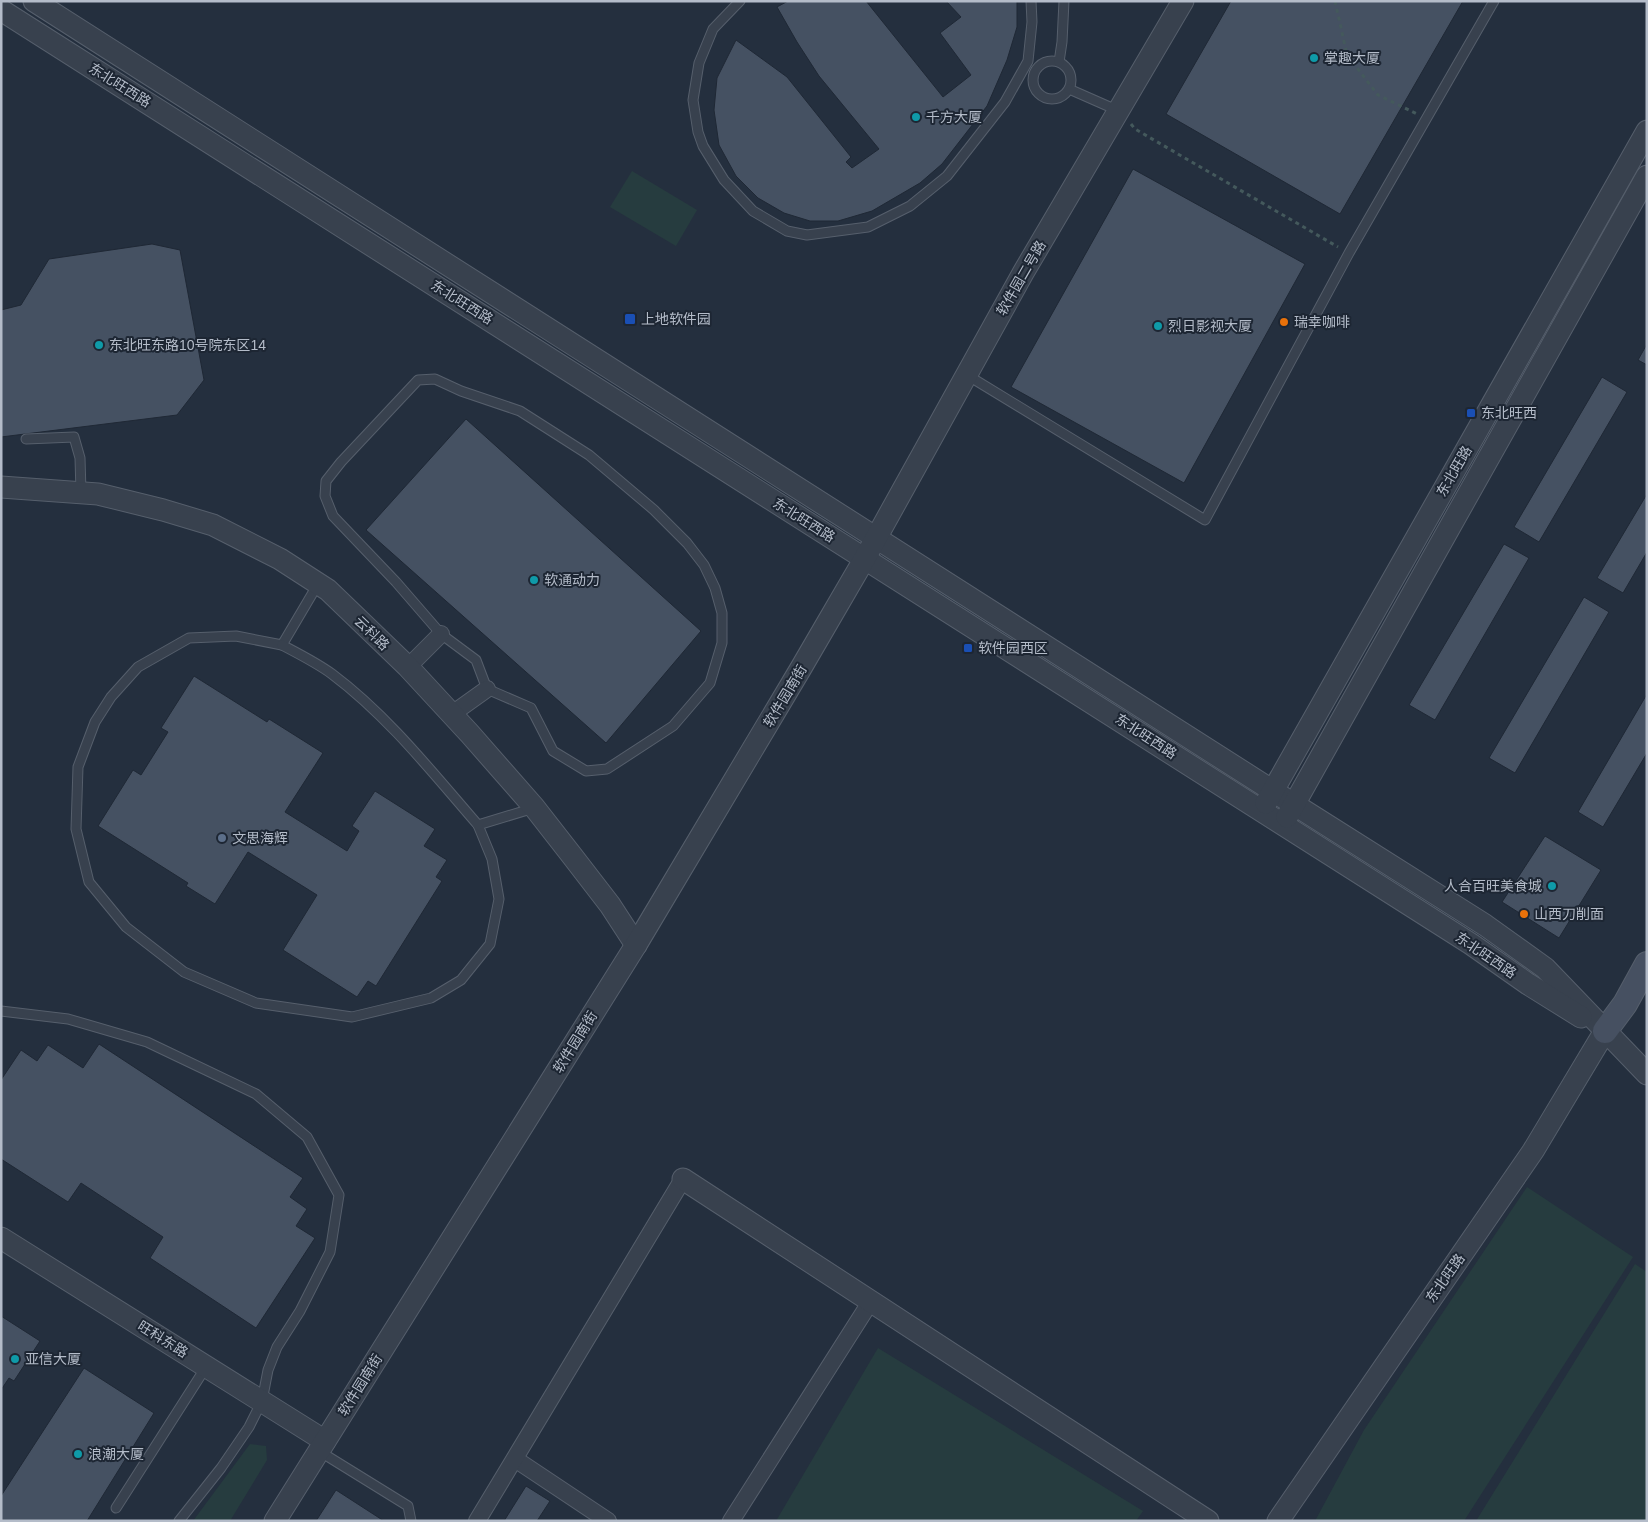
<svg xmlns="http://www.w3.org/2000/svg" width="1648" height="1522" font-family="Helvetica,'Noto Sans SC',sans-serif">
	<style>
		.green { fill: #263c3f }
		.building { fill: #455162; stroke: #1f2835 }
		.lines { fill: none; stroke-linecap: round; stroke-linejoin: round }
		.service-casing { stroke: #565f6c; stroke-width: 11 }
		.minor-casing { stroke: #565f6c; stroke-width: 18 }
		.tertiary-casing { stroke: #565f6c; stroke-width: 23 }
		.secondary-casing { stroke: #565f6c; stroke-width: 26 }
		.path { stroke: #44595c; stroke-width: 3; stroke-dasharray: 4 4; stroke-linecap: butt }
		.service { stroke: #38414e; stroke-width: 9 }
		.minor { stroke: #38414e; stroke-width: 16 }
		.tertiary { stroke: #38414e; stroke-width: 21 }
		.secondary { stroke: #465061; stroke-width: 24 }
		.culture-dot { fill: #0f9aa8; stroke: #1d2633; stroke-width: 2 }
		.transit-dot { fill: #1a4fb4; stroke: #1d2633; stroke-width: 2 }
		.food-dot { fill: #e8710a; stroke: #1d2633; stroke-width: 2 }
		.service-dot { fill: #5c6f8a; stroke: #1d2633; stroke-width: 2 }
		.labels { text-anchor: middle; dominant-baseline: central; stroke-width: 4; stroke-linejoin: round; paint-order: stroke }
		.poi-label { font-size: 14px; fill: #b4bcc9; stroke: #1d2633; text-anchor: start }
		.street-label { font-size: 14px; fill: #b4bcc9; stroke: #1d2633 }
	</style>
	<rect width="100%" height="100%" fill="#242f3e"/>
	<!-- green -->
	<g class="green">
		<polygon points="632,171 697,210 676,246 610,207"/>
		<polygon points="1527,1187 1633,1257 1464,1521 1315,1521 1364,1430"/>
		<polygon points="1635,1264 1647,1272 1647,1521 1476,1521"/>
		<polygon points="878,1348 1143,1511 1136,1521 776,1521"/>
		<polygon points="250,1444 266,1446 267,1460 230,1521 193,1521"/>
	</g>
	<!-- building -->
	<g class="building">
		<polygon points="788,1 866,1 943,97 971,75 940,33 961,17 946,1 1017,1 1017,27 1007,60 987,106 942,164 920,183 872,211 838,221 810,221 784,213 758,198 736,176 719,145 714,110 717,78 736,40 787,77 851,157 846,162 852,168 879,149 819,76 797,42 777,7"/>
		<polygon points="1231,1 1463,1 1340,214 1166,114"/>
		<polygon points="1133,169 1305,264 1184,483 1011,387"/>
		<polygon points="152,244 180,250 204,380 177,415 1,437 1,310 21,305 49,259"/>
		<polygon points="1647,344 1647,365 1638,360"/>
		<polygon points="1602,377 1627,392 1539,542 1514,527"/>
		<polygon points="466,419 701,631 606,743 366,530"/>
		<polygon points="1647,494 1647,552 1623,593 1597,578"/>
		<polygon points="1504,544 1529,558 1435,720 1409,705"/>
		<polygon points="1584,597 1609,612 1515,773 1489,758"/>
		<polygon points="194,676 267,722 269,719 323,753 285,812 347,851 359,831 352,826 375,791 435,829 424,846 447,860 436,877 442,881 376,986 368,981 357,997 283,950 317,895 248,852 215,904 186,886 188,883 98,826 133,770 141,775 168,732 161,728"/>
		<polygon points="1647,694 1647,753 1603,827 1578,812"/>
		<polygon points="1545,836 1601,870 1559,938 1502,902"/>
		<polygon points="99,1044 303,1178 290,1197 307,1209 296,1226 315,1238 256,1328 150,1258 163,1237 81,1183 68,1202 1,1159 1,1080 21,1050 37,1061 48,1045 83,1068"/>
		<polygon points="1,1316 40,1341 14,1381 9,1378 1,1390"/>
		<polygon points="84,1368 154,1413 87,1521 1,1521 1,1496"/>
		<polygon points="526,1486 550,1501 537,1521 504,1521"/>
		<polygon points="336,1490 384,1521 316,1521"/>
	</g>
	<g class="lines">
		<defs>
			<g id="service">
				<polyline points="740,1 713,29 699,63 693,100 698,132 703,146 724,180 753,211 787,231 807,235 868,227 910,206 947,176 1005,102 1028,61 1032,22 1031,1"/>
				<circle cx="1052" cy="80" r="19"/>
				<polyline points="1059,62 1062,42 1064,1"/>
				<polyline points="1069,89 1119,111"/>
				<polyline points="967,375 1205,520 1349,253 1494,1"/>
				<polygon points="435,379 461,391 520,411 589,455 654,510 687,543 704,565 715,588 722,613 722,643 710,683 673,726 607,769 586,771 553,751 531,708 487,689 476,660 441,634 396,582 333,516 325,496 326,481 341,462 418,380"/>
				<polyline points="26,439 74,437 80,458 81,492"/>
				<polyline points="318,584 282,645 236,636 189,638 138,667 111,697 95,722 78,767 76,829 89,882 126,927 184,972 256,1003 352,1017 431,998 461,980 490,944 499,899 492,859 478,825 534,808"/>
				<path d="M282,645C299,654 317,663 332,674C388,716 432,772 478,825"/>
				<polyline points="1,1011 68,1019 147,1042 256,1094 307,1137 339,1195 330,1252 300,1311 277,1347 268,1370 262,1401 249,1427 221,1468 179,1521"/>
				<polyline points="319,1451 408,1506 411,1521"/>
				<polyline points="116,1508 206,1367"/>
			</g>
			<g id="minor">
				<polyline points="408,667 441,634"/>
				<polyline points="452,714 487,689"/>
				<polyline points="515,1459 608,1521"/>
				<polyline points="477,1521 683,1179"/>
				<polyline points="731,1521 871,1301"/>
			</g>
			<g id="tertiary">
				<polyline points="34,1 1273,791 1485,925 1545,968 1647,1074"/>
				<polyline points="1,10 1471,944 1528,984 1581,1017"/>
				<polyline points="1,487 98,494 163,510 213,525 280,559 328,590 408,667 470,734 534,807 573,857 610,905 636,945"/>
				<polyline points="1266,803 1647,131"/>
				<polyline points="1287,817 1647,176"/>
				<polyline points="683,1179 1208,1521"/>
				<polyline points="1,1238 325,1441"/>
				<polyline points="275,1521 636,945 801,668 865,558 1023,273 1183,1"/>
				<polyline points="1278,1521 1533,1151 1605,1031"/>
			</g>
			<polyline id="secondary" points="1605,1031 1625,1004 1647,964"/>
		</defs>
		<!-- service casing -->
		<use href="#service" class="service-casing"/>
		<!-- minor casing -->
		<use href="#minor" class="minor-casing"/>
		<!-- tertiary casing -->
		<use href="#tertiary" class="tertiary-casing"/>
		<!-- secondary casing -->
		<use href="#secondary" class="secondary-casing"/>
		<!-- path -->
		<g class="path">
			<polyline points="1335,1 1347,55 1378,95 1417,114"/>
			<polyline points="1131,124 1135,129 1338,247"/>
		</g>
		<!-- service -->
		<use href="#service" class="service"/>
		<!-- minor -->
		<use href="#minor" class="minor"/>
		<!-- tertiary -->
		<use href="#tertiary" class="tertiary"/>
		<!-- secondary -->
		<use href="#secondary" class="secondary"/>
	</g>
	<!-- markers -->
	<g class="culture-dot">
		<circle cx="1314" cy="58" r="5"/>
		<circle cx="916" cy="117" r="5"/>
		<circle cx="1158" cy="326" r="5"/>
		<circle cx="99" cy="345" r="5"/>
		<circle cx="534" cy="580" r="5"/>
		<circle cx="1552" cy="886" r="5"/>
		<circle cx="15" cy="1359" r="5"/>
		<circle cx="78" cy="1454" r="5"/>
	</g>
	<g class="transit-dot">
		<rect x="624" y="313" width="12" height="12" rx="2.5"/>
		<rect x="1466" y="408" width="10" height="10" rx="2.5"/>
		<rect x="963" y="643" width="10" height="10" rx="2.5"/>
	</g>
	<g class="food-dot">
		<circle cx="1284" cy="322" r="5"/>
		<circle cx="1524" cy="914" r="5"/>
	</g>
	<circle class="service-dot" cx="222" cy="838" r="5"/>
	<g class="labels">
		<!-- poi labels -->
		<g class="poi-label">
			<text x="1324" y="58">掌趣大厦</text>
			<text x="926" y="117">千方大厦</text>
			<text x="641" y="319">上地软件园</text>
			<text x="1294" y="322">瑞幸咖啡</text>
			<text x="1168" y="326">烈日影视大厦</text>
			<text x="109" y="345">东北旺东路10号院东区14</text>
			<text x="1481" y="413">东北旺西</text>
			<text x="544" y="580">软通动力</text>
			<text x="978" y="648">软件园西区</text>
			<text x="232" y="838">文思海辉</text>
			<text x="1542" y="886" text-anchor="end">人合百旺美食城</text>
			<text x="1534" y="914">山西刀削面</text>
			<text x="25" y="1359">亚信大厦</text>
			<text x="88" y="1454">浪潮大厦</text>
		</g>
		<!-- street labels -->
		<g class="street-label">
			<text transform="translate(120 85) rotate(32)">东北旺西路</text>
			<text transform="translate(1021 278) rotate(-60)">软件园二号路</text>
			<text transform="translate(462 302) rotate(32)">东北旺西路</text>
			<text transform="translate(1454 471) rotate(-60)">东北旺路</text>
			<text transform="translate(804 520) rotate(32)">东北旺西路</text>
			<text transform="translate(372 633) rotate(44)">云科路</text>
			<text transform="translate(785 696) rotate(-59)">软件园南街</text>
			<text transform="translate(1146 736) rotate(33)">东北旺西路</text>
			<text transform="translate(1486 955) rotate(34)">东北旺西路</text>
			<text transform="translate(575 1042) rotate(-58)">软件园南街</text>
			<text transform="translate(1445 1278) rotate(-55)">东北旺路</text>
			<text transform="translate(163 1339) rotate(32)">旺科东路</text>
			<text transform="translate(360 1385) rotate(-58)">软件园南街</text>
		</g>
	</g>
	<!-- border -->
	<rect width="1648" height="1522" fill="none" stroke="#b4bcc9" stroke-width="5"/>
</svg>
